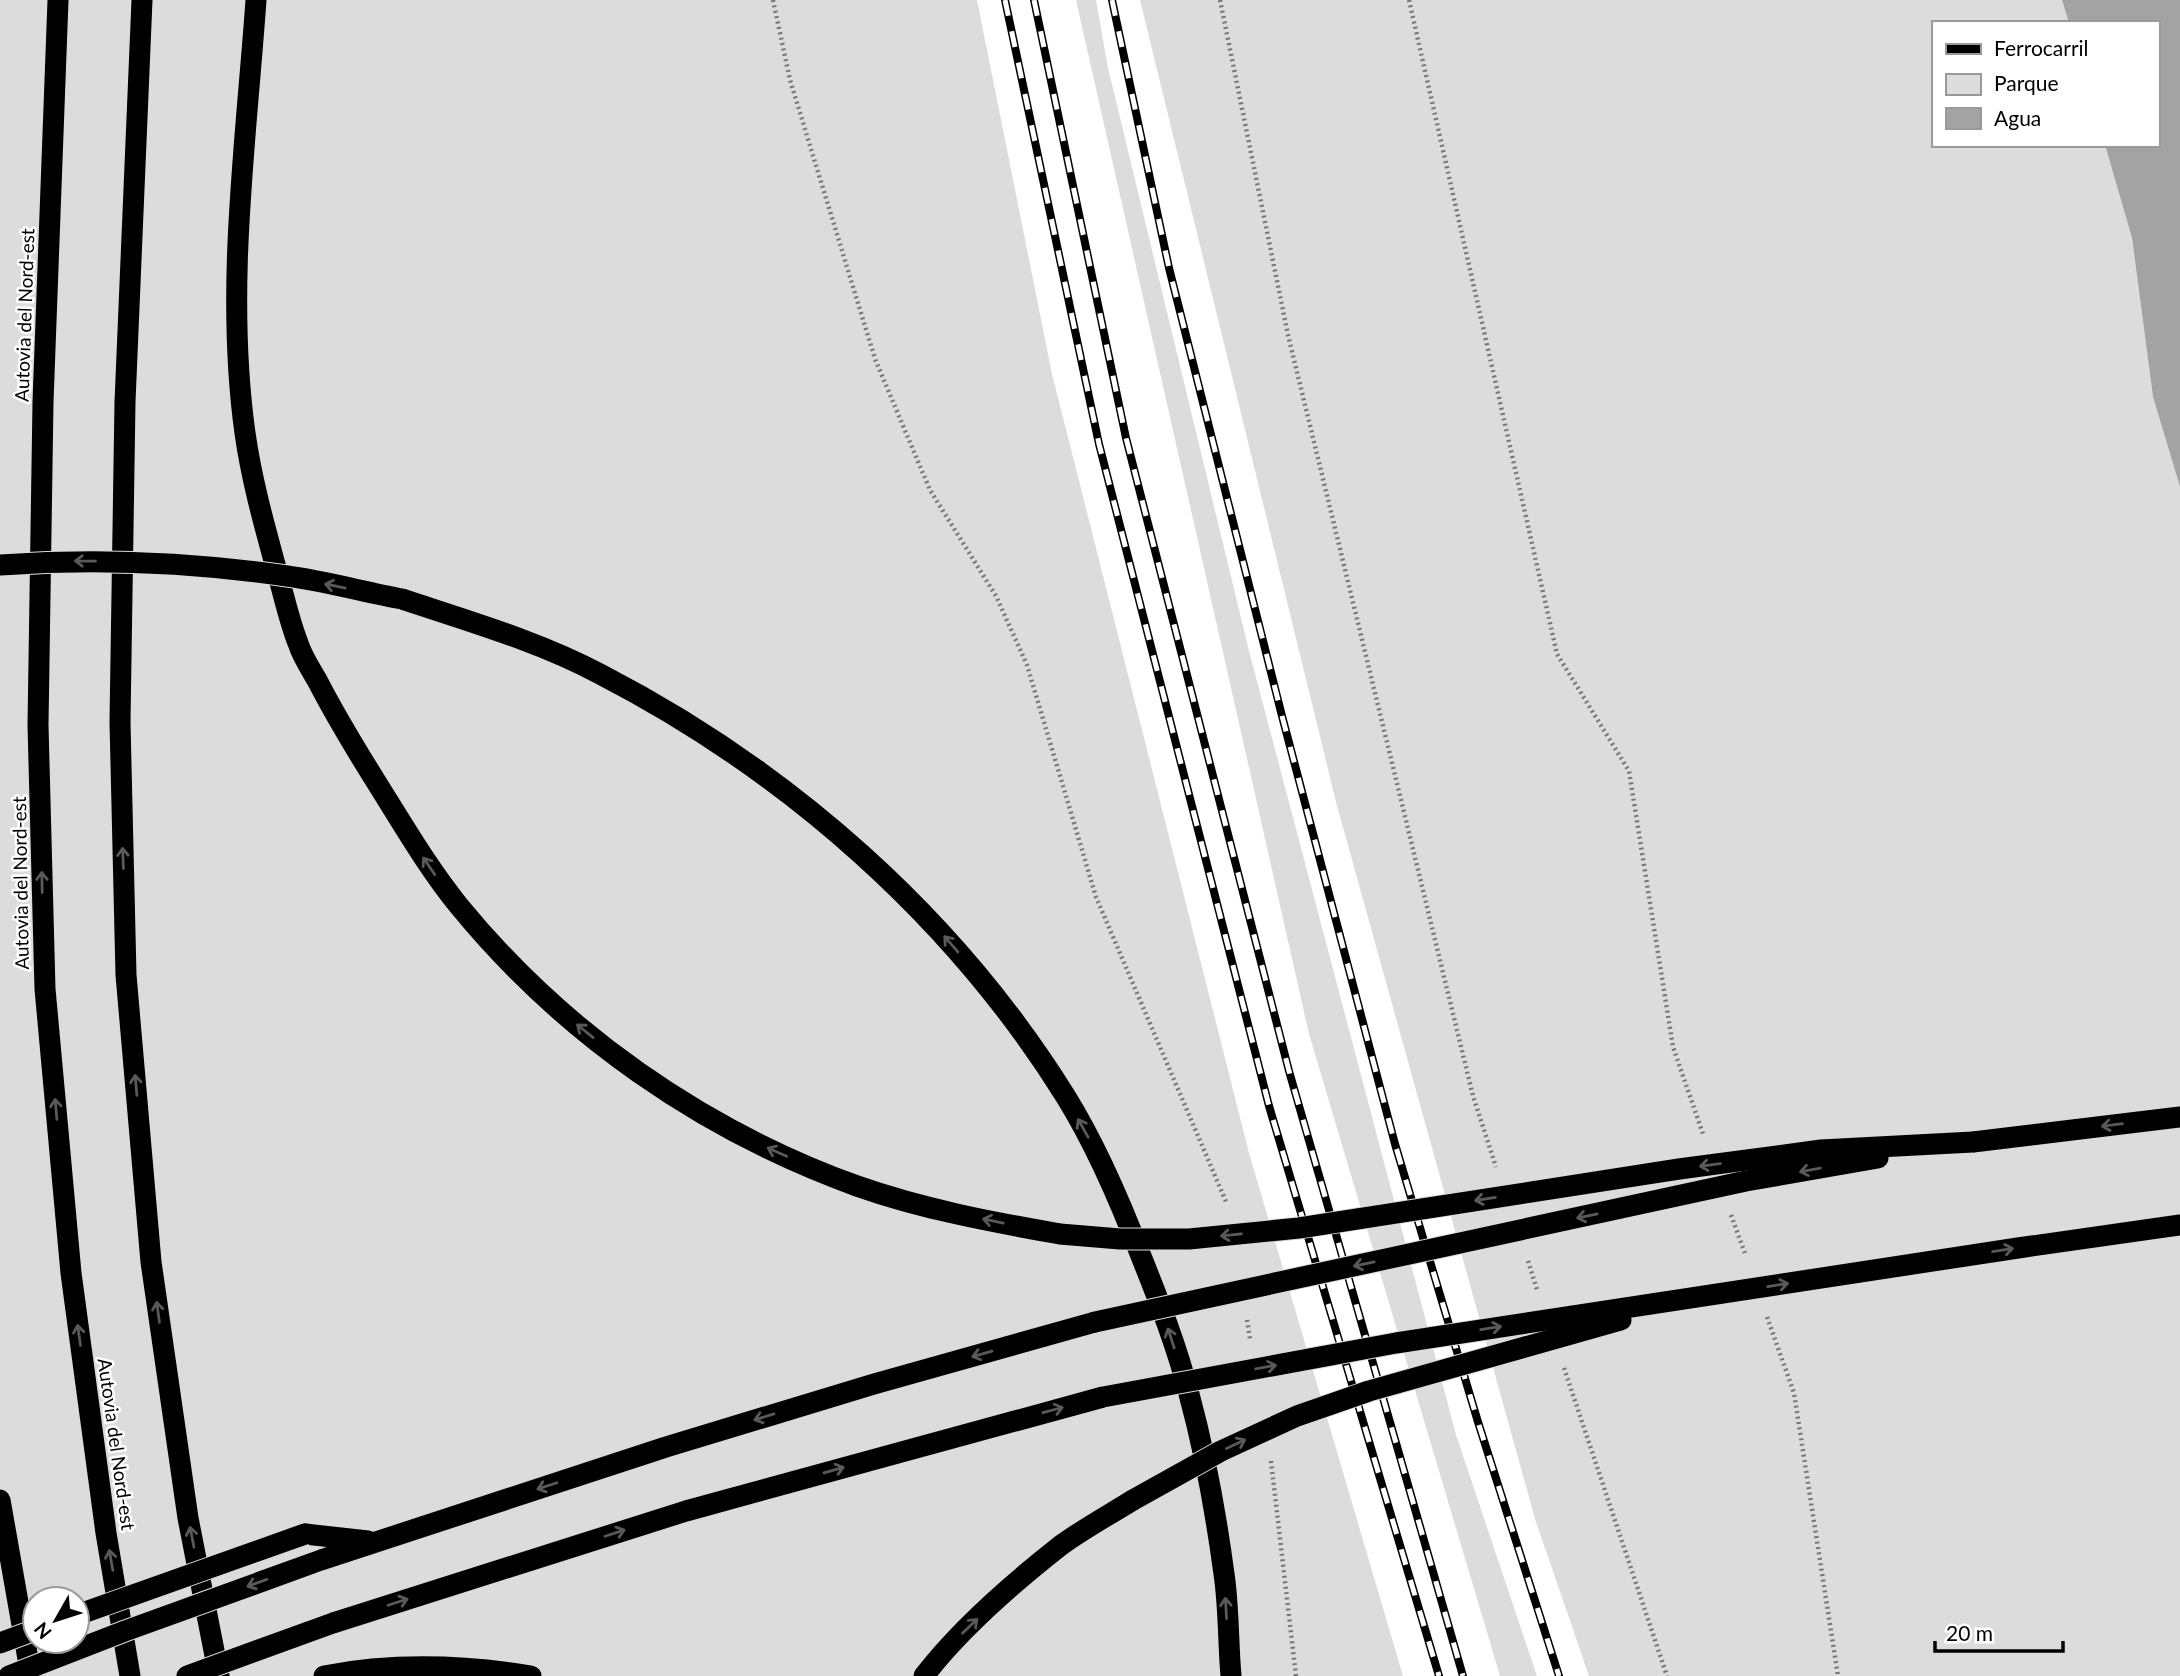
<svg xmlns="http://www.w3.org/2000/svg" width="2180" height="1676" font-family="Lato,sans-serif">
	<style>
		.green { fill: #dcdcdc; fill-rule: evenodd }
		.water { fill: #a3a3a3 }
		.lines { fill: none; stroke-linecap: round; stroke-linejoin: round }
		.highway-casing { stroke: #dbdbdb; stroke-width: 23 }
		.path { stroke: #777; stroke-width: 4.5; stroke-dasharray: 2 3.5; stroke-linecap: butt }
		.highway { stroke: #000; stroke-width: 21 }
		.rail-casing { stroke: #000; stroke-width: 8 }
		.rail { stroke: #fff; stroke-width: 5; stroke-dasharray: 16; stroke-linecap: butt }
		.highway-bridge-casing { stroke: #dbdbdb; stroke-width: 23; stroke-linecap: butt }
		.highway-bridge { stroke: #000; stroke-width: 21 }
		.oneway { stroke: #595959 }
		.labels { text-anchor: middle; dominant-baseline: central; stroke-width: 5; stroke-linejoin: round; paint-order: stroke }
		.street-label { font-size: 19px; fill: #000; stroke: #fff }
	</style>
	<rect width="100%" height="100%" fill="#fff"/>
	<!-- green -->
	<g class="green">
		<path d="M0,0H977L1052,374L1249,1153L1403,1676H0ZM35,1599H77V1641H35Z"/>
		<polygon points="1076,0 1096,0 1108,68 1248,647 1456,1435 1537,1676 1500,1676 1309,1034"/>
		<polygon points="1140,0 2062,0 2069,23 1933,23 1933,145 2105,145 2132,238 2153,397 2180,487 2180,1676 1589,1676 1535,1519 1336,802"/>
	</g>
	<!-- water -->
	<polygon class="water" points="2062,0 2180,0 2180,487 2153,397 2132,238 2105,145 2157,145 2157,23 2069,23"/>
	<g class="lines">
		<defs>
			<g id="highway">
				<polyline points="58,0 43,402 38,725 45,989 71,1273 106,1533 130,1676"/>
				<polyline points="142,0 125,402 120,722 126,975 151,1262 188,1518 219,1676"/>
				<path d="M256,0C246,143 225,289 245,433C252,483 266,531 279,579C285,600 290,623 298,643C302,656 310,668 317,680C336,717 358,753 380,788C405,828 429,869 459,906C563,1033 702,1130 857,1186C922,1209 992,1222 1060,1234"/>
				<path d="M402,599C468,621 538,641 600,674C788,771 954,917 1066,1097C1097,1147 1120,1201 1141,1256C1159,1301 1177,1347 1189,1394C1205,1453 1216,1514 1224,1574C1229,1607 1228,1642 1231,1676"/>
				<polyline points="1973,1142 2180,1117"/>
				<polyline points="0,1500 31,1676"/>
				<polyline points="305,1534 368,1541"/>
				<polyline points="321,1560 666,1447 874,1384 1095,1322"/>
				<polyline points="333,1623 686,1511 1103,1397"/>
				<path d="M324,1676C391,1663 463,1665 531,1676"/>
				<path d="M924,1676C960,1629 1013,1583 1060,1546C1083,1529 1109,1515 1133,1500"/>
			</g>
		</defs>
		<!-- highway casing -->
		<use href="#highway" class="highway-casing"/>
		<!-- path -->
		<g class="path">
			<polyline points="773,0 790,80 875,359 930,490 996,596 1027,665 1096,897 1227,1204"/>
			<polyline points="1220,0 1288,335 1473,1096 1496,1167"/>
			<polyline points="1409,0 1557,654 1629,771 1673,1047 1703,1134"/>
			<polyline points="1731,1215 1746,1256"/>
			<polyline points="1528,1261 1537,1290"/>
			<polyline points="1767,1317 1794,1393 1838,1676"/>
			<polyline points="1247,1320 1250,1339"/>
			<polyline points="1564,1368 1667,1676"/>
			<polyline points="1271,1461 1296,1676"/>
		</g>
		<!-- highway -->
		<use href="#highway" class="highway"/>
		<defs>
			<g id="rail">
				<polyline points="1005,0 1099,444 1269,1106 1439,1676"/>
				<polyline points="1034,0 1126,438 1289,1071 1463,1676"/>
				<polyline points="1112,0 1169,268 1282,716 1395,1144 1478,1422 1559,1676"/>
			</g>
		</defs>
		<!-- rail casing -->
		<use href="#rail" class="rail-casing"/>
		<!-- rail -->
		<use href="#rail" class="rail"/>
		<defs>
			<g id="highway-bridge">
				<path d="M0,565C96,558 191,562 287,576C325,581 364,592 402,599"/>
				<polyline points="1060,1234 1120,1239 1189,1239 1299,1228 1679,1169 1821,1150 1973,1142"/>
				<polyline points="1095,1322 1746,1181 1878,1158"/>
				<polyline points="1103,1397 1396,1343 2018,1248 2180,1225"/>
				<polyline points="1133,1500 1221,1451 1297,1416 1369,1391 1621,1320"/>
				<polyline points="77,1615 305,1534"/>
				<polyline points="0,1643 35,1630"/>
				<polyline points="9,1676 125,1631 321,1560"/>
				<polyline points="187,1676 333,1623"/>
			</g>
		</defs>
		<!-- highway-bridge casing -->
		<use href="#highway-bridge" class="highway-bridge-casing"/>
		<!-- highway-bridge -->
		<use href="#highway-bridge" class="highway-bridge"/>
	</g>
	<!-- one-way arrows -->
	<defs><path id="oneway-shaft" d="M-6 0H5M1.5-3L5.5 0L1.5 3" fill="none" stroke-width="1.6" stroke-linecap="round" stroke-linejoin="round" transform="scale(1.75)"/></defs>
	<g class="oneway">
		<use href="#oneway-shaft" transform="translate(85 561) rotate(-179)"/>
		<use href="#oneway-shaft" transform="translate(335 586) rotate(-168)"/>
		<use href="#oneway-shaft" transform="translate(123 858) rotate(-92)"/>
		<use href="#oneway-shaft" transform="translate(429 866) rotate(-124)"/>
		<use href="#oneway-shaft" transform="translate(42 882) rotate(-91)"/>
		<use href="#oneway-shaft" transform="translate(951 944) rotate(-131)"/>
		<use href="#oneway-shaft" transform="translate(585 1031) rotate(-141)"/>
		<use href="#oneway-shaft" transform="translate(136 1085) rotate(-95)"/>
		<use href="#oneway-shaft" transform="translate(56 1109) rotate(-95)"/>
		<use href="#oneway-shaft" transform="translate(2112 1125) rotate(173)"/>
		<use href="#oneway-shaft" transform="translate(1083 1128) rotate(-119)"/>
		<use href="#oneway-shaft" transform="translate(777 1152) rotate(-156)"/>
		<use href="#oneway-shaft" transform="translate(1710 1165) rotate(173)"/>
		<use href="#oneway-shaft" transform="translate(1810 1170) rotate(170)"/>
		<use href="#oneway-shaft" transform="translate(1485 1199) rotate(171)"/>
		<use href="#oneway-shaft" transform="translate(1587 1216) rotate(168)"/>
		<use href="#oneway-shaft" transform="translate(993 1221) rotate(-168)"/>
		<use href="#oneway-shaft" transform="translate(1231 1235) rotate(174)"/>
		<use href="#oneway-shaft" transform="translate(2003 1250) rotate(-9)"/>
		<use href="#oneway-shaft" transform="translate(1364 1264) rotate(168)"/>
		<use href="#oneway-shaft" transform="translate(1778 1285) rotate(-9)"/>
		<use href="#oneway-shaft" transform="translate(158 1312) rotate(-98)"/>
		<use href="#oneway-shaft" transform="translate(1491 1328) rotate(-9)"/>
		<use href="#oneway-shaft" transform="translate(79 1335) rotate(-98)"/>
		<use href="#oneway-shaft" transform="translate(1171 1338) rotate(-108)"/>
		<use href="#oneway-shaft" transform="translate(982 1354) rotate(164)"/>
		<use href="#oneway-shaft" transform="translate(1266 1367) rotate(-10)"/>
		<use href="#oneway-shaft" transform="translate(1053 1410) rotate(-15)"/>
		<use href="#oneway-shaft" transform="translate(764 1417) rotate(163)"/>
		<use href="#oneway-shaft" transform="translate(1236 1444) rotate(-25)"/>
		<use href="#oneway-shaft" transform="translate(834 1470) rotate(-16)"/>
		<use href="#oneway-shaft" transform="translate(547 1486) rotate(162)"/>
		<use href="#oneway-shaft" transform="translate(615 1533) rotate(-18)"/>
		<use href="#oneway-shaft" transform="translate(192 1537) rotate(-101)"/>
		<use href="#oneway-shaft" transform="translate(111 1560) rotate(-100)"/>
		<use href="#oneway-shaft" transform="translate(257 1583) rotate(160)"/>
		<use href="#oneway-shaft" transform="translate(398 1602) rotate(-18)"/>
		<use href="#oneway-shaft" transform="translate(1226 1608) rotate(-93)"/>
		<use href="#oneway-shaft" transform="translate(970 1626) rotate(-44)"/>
	</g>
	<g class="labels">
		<!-- street labels -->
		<g class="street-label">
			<text transform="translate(24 315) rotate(-88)">Autovia del Nord-est</text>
			<text transform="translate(20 883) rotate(-91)">Autovia del Nord-est</text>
			<text transform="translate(117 1444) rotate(82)">Autovia del Nord-est</text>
		</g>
	</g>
	<!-- legend -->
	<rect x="1932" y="21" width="228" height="126" fill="#ffffff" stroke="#999999" stroke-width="2"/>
	<rect x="1946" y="44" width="35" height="10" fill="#000000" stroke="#999999" stroke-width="2"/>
	<text x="1994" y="56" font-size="21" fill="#000000">Ferrocarril</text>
	<rect x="1946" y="74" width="35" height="21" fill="#dcdcdc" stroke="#999999" stroke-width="2"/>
	<text x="1994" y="91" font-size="21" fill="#000000">Parque</text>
	<rect x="1946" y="108" width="35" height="21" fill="#a3a3a3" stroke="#999999" stroke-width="2"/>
	<text x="1994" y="126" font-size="21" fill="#000000">Agua</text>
	<!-- north arrow -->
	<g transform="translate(56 1620) rotate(231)"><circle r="33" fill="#ffffff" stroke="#999999" stroke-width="2"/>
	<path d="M0-5L12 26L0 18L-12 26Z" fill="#000000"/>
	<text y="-10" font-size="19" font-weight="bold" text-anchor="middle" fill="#000000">N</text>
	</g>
	<!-- scale -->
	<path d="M1935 1641v10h128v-10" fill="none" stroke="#000000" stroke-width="3.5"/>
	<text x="1946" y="1641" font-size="21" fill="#000000" stroke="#ffffff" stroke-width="5" paint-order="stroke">20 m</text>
</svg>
